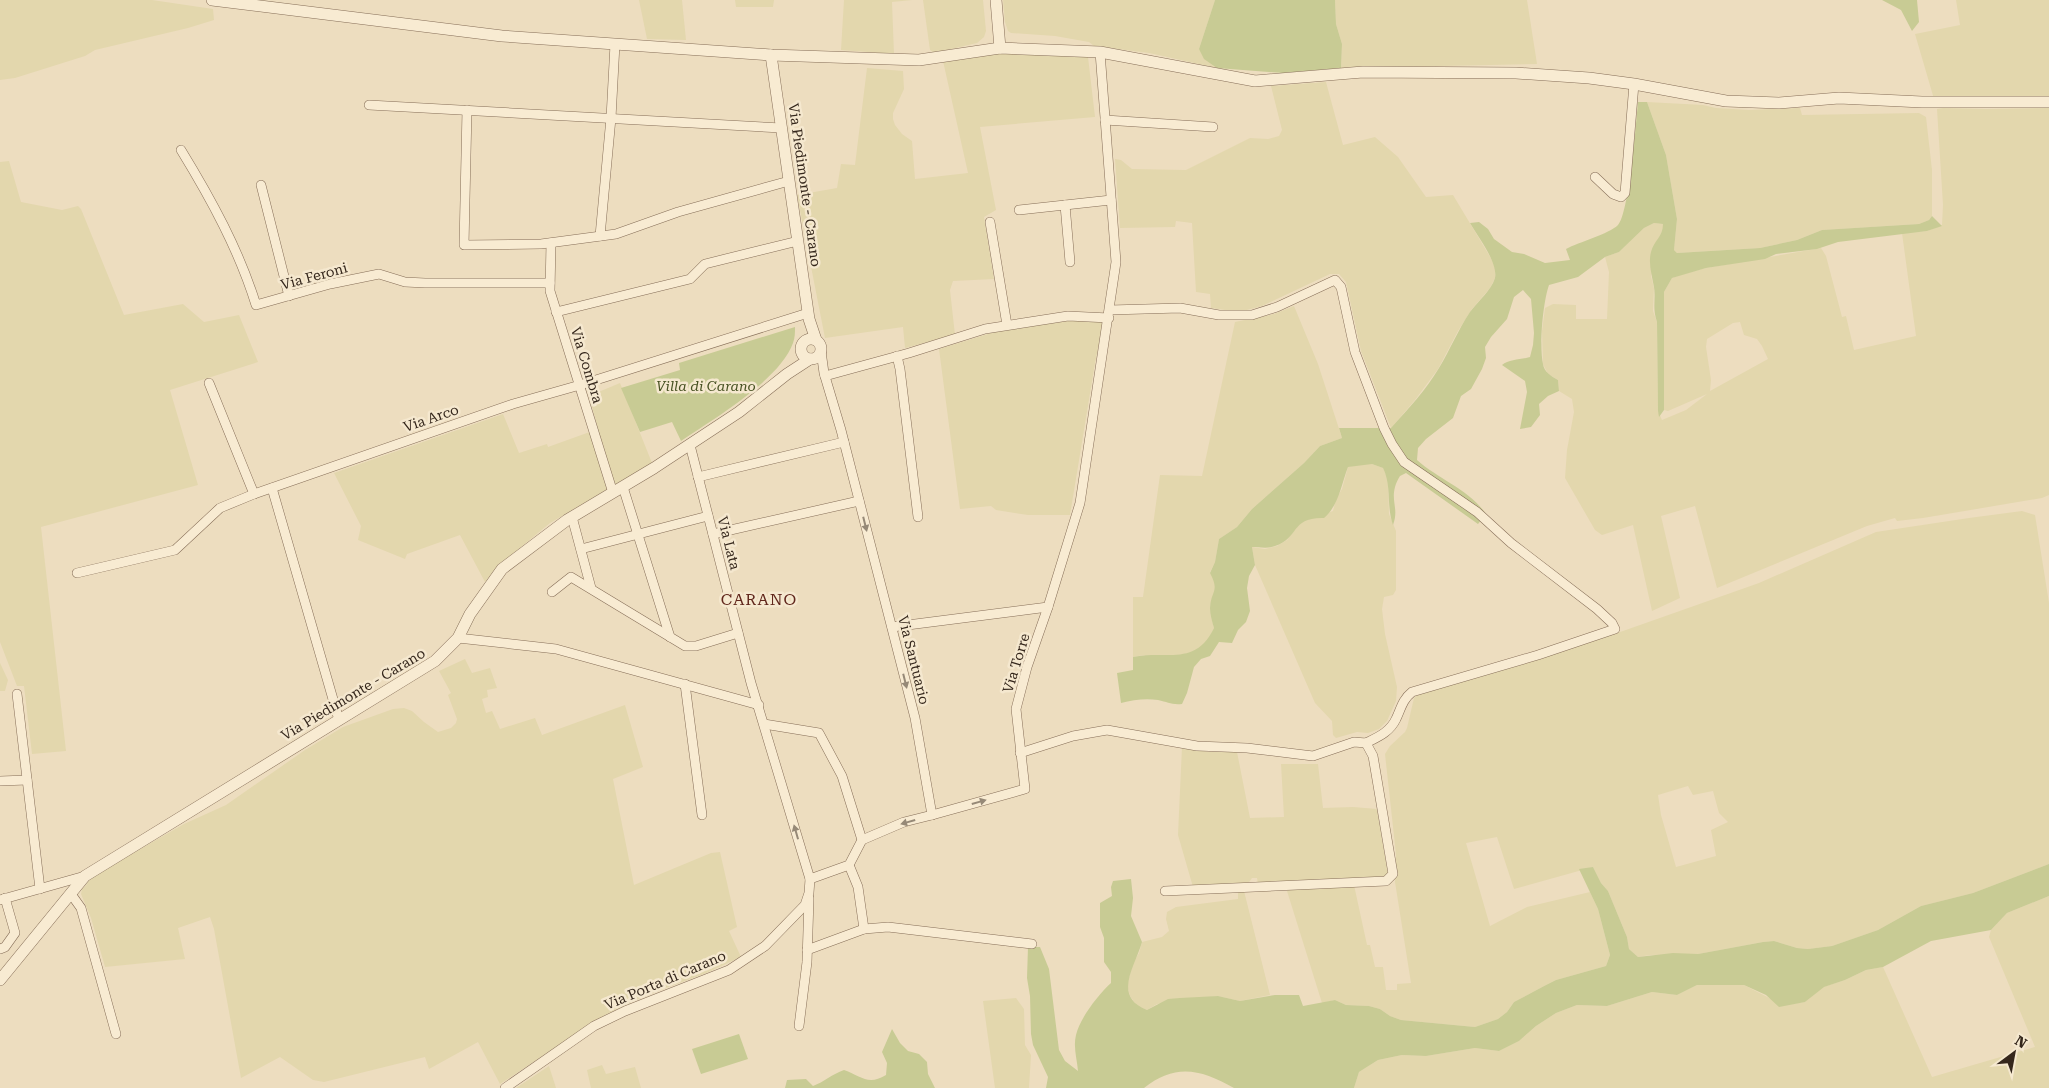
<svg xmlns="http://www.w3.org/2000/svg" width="2049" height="1088" font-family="'Roboto Serif',serif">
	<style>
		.farmland { fill: #e3d7ad; fill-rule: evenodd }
		.green { fill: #c8cb94 }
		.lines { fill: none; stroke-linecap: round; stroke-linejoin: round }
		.minor-casing { stroke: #866e58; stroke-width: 10 }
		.tertiary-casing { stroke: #866e58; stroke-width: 12 }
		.minor { stroke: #f8ebd2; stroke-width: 9 }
		.tertiary { stroke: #f8ebd2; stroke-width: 11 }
		.oneway { fill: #968977 }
		.labels { text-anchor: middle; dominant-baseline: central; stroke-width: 5; stroke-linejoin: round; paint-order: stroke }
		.street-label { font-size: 14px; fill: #35271c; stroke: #f5e8cf }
		.park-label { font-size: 14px; font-style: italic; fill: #485223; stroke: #f5e8cf }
		.quarter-label { font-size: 16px; letter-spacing: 1px; fill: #61271c; stroke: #f5e8cf }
	</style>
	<rect width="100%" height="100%" fill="#edddbf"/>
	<!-- farmland -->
	<g class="farmland">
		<polygon points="0,0 152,0 213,9 214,20 188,28 95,50 85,56 15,78 0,80"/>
		<polygon points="639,0 682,0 686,40 647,39"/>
		<polygon points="735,0 774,0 773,7 736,7"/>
		<polygon points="844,0 912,0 892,2 894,54 841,50"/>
		<polygon points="923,0 983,0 986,31 984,37 977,43 934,53 930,50"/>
		<polygon points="1003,0 1215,0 1199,49 1217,68 1149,53 1094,46 1089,42 1055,36 1011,33 1008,31 1005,22"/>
		<polygon points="1335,0 1527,0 1537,64 1341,68 1342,44 1336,24"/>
		<polygon points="1956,0 2049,0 2049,97 1934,99 1915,34 1960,25"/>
		<polygon points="999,53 1088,57 1095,117 980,127 996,210 984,217 994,279 953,281 950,290 955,335 905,348 903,327 825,338 797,195 837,188 841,164 855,165 867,68 903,71 904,89 893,113 893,119 895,125 902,134 912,141 915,179 968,173 943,61"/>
		<polygon points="1326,82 1343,145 1375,137 1398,157 1426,197 1453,195 1495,265 1495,278 1490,288 1472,309 1458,331 1438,369 1415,400 1391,428 1361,351 1346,282 1339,274 1330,274 1262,306 1239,312 1211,308 1210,294 1196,292 1192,223 1176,221 1175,227 1120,228 1115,159 1121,160 1132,169 1186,170 1250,138 1268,139 1279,136 1282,130 1271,86"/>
		<polygon points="1647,102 1703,105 1716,108 1749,110 1800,108 1802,115 1919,113 1926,117 1932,170 1932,216 1929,220 1919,224 1822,230 1797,240 1760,248 1677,253 1674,250 1677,219 1666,155"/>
		<path d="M1943,108L1986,109L2049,108V495L2042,498L1923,518L1897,521L1895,518L1867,526L1717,588L1695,506L1661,516L1680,598L1652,611L1633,525L1602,535L1595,530L1565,478L1567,450L1574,412L1572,399L1559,391L1558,380L1548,374L1543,364L1542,331L1545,308L1553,304L1576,305V319H1607L1609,272L1605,257L1619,252L1644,228L1654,223L1664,224L1663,233L1656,242L1651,276L1654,288L1653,311L1657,322L1658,411L1662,420L1686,410L1707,394L1668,411L1664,410V292L1672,278L1683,274L1706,268L1821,248L1826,256L1842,317L1846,316L1854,350L1916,336L1902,233L1927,231L1942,225L1943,205L1937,109ZM1740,322L1744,335L1757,339L1762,346L1768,359L1710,391L1711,380L1706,347L1707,339L1733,323Z"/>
		<polygon points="9,161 21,202 62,210 78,206 81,209 124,315 183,304 204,322 239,315 258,362 170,390 198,485 41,527 66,751 32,754 24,686 17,686 0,642 0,162"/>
		<polygon points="1294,306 1318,364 1342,438 1320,446 1304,463 1252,509 1237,527 1219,539 1215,562 1210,572 1216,583 1215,594 1210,605 1211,617 1214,628 1209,639 1201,647 1191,653 1180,656 1144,655 1133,657 1133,597 1143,597 1160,475 1202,476 1235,322 1274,314"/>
		<polygon points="1069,321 1104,321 1095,363 1070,515 1028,515 996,510 991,506 960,509 939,349 1001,330"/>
		<polygon points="620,383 652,463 550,523 498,566 485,582 460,535 407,554 405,559 358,540 361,526 334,473 503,414 519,453 547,444 548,447 598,429 589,396"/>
		<polygon points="1360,464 1372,464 1383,468 1388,478 1389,514 1396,531 1396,590 1393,595 1384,597 1382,609 1385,634 1397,687 1396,701 1387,721 1379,729 1368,733 1357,732 1336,738 1333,735 1332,721 1315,703 1255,565 1252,547 1265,549 1277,546 1287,540 1301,522 1333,511 1336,499 1342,489 1348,467"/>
		<path d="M2022,511L2035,515L2049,603V864L1973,893L1921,906L1878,930L1832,946L1808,949L1797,948L1774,941L1763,942L1698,954L1650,955L1638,957L1629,949L1627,937L1608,891L1601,883L1593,867L1514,889L1497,837L1466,843L1490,926L1527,907L1590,892L1598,909L1610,955L1606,966L1556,980L1546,985L1514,1002L1507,1012L1498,1019L1475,1027L1401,1020L1390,1016L1380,1009L1369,1006L1346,1005L1335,1000L1322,1003L1287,891L1289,889L1354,885L1367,945H1370L1375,967H1383L1386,990H1397V984L1411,983L1395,882L1396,854L1385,754L1390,746L1405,732L1407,728L1414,698L1417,695L1623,631L1759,583L1876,532L1969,518ZM1688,786L1693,795L1713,791L1719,813L1728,822L1711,830L1716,856L1676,867L1661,815L1658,795Z"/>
		<polygon points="465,659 472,673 490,668 497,688 487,690 488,697 482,699 486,713 492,711 500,729 535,718 542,735 625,705 643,767 613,779 634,885 711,853 720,852 737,927 729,931 741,957 704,974 644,996 605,1015 500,1084 478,1042 429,1069 425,1057 324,1082 313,1080 280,1057 241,1078 214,929 210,917 178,928 185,959 105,967 91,918 81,894 82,889 87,884 88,879 184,824 226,805 305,750 343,727 393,709 404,708 412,711 424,722 438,732 451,728 456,723 457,719 448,695 451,693 439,671"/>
		<polygon points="0,663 8,680 5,691 0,691"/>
		<polygon points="1182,747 1208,752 1237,752 1250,818 1284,817 1281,764 1318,764 1323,808 1353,807 1377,809 1388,874 1383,878 1258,884 1257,878 1252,878 1247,885 1193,887 1178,835"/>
		<polygon points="1244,891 1270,995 1240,1001 1218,996 1157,1004 1147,1010 1137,1006 1130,996 1127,985 1133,963 1139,953 1142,942 1162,937 1169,931 1166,919 1167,912 1176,907 1238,899 1238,892"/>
		<polygon points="2049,896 2049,1088 1354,1088 1359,1072 1378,1060 1402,1055 1426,1056 1475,1048 1499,1051 1519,1041 1536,1026 1556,1013 1577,1005 1607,1006 1652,992 1677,995 1697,985 1744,985 1783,1005 1805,1002 1823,987 1845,980 1866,970 1883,967 1932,1077 2035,1047 1989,937 1991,930 2007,913"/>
		<polygon points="1016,998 1024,1009 1025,1045 1031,1055 1029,1088 995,1088 983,1001"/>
		<polygon points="602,1065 606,1074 635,1067 641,1088 591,1088 587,1070"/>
		<polygon points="549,1066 556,1088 516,1088"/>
	</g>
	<!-- green -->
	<g class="green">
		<polygon points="1215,0 1335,0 1336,24 1342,44 1341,68 1283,73 1217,68 1204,59 1199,49"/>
		<polygon points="1882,0 1917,0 1919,22 1912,31 1901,10"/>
		<path d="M1638,102H1647L1666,155L1677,219L1674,250L1677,253L1760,248L1797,240L1822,230L1919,224L1929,220L1932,216L1942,226L1927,231L1838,242L1817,249L1776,254L1765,259L1706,268L1672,278L1664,292V410L1659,417L1658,411L1657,322C1652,307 1656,301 1654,287C1652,276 1648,263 1651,252C1654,240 1663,237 1663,224L1654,223L1644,228L1619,252L1605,257L1578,277L1549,285C1543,302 1539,346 1543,364C1544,372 1551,376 1558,380L1559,391L1548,396L1539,404L1540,415L1531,427L1520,429L1527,392L1525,381L1502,365C1509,359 1521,360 1530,357L1533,345L1534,333L1531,299L1523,290L1514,297L1507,319L1491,337L1485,347L1486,358L1482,369L1471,389L1461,396L1453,418L1426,439L1418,448L1417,460C1438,479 1470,490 1486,514L1478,524L1406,473L1400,476C1398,479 1396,483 1395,487C1391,502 1399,509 1393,525C1386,505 1392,486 1383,468L1372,464L1348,467C1341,485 1339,505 1324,518C1290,517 1300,538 1275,546C1267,549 1260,547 1252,547L1255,565L1249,576L1247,588L1250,611L1246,622L1238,630L1232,643L1219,642L1210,656L1201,659L1194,667L1187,693L1182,704C1171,705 1168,702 1158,700C1145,698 1133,700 1121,703L1117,673L1133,670V657C1167,650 1195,667 1214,628C1212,621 1210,615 1210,608C1211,590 1220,592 1210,573L1215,562L1219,539L1237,527L1252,509L1304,463L1320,446L1342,438L1339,428H1391C1408,409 1426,390 1439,368C1450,350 1458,330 1470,312C1478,301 1491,291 1495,278C1498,262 1478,237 1470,223L1479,222L1488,229L1494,239L1512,252L1524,254L1545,263L1570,260L1566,249C1579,242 1609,234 1618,225C1629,214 1636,123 1638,102Z"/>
		<path d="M795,327C795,332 795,338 793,343C780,380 713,419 681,441L672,422L640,432L621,388L680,370L679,363Z"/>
		<path d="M2049,864V896L2007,913L1991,930L1931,941L1883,967L1866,970L1845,980L1824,987L1805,1002L1779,1007L1766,995L1744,985H1697L1677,995L1652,992L1607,1006L1577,1005L1556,1013L1536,1026L1519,1041L1499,1051L1475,1048L1426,1056L1402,1055L1378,1060L1359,1072L1354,1088H1234C1201,1069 1175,1063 1144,1088H1046L1048,1077L1033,1045L1031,1034L1030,996L1027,978L1028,947H1040L1049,969L1059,1050L1065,1061L1078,1071C1077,1059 1073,1047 1076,1035C1080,1018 1098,995 1111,983V972L1104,962V938L1100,927V903L1112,896L1111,887L1113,881L1131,879L1133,898L1131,916L1142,942C1135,967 1112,996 1147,1010L1168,999L1180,998L1218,996L1240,1001L1275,995H1299L1303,1006L1335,1000L1346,1005L1369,1006L1380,1009L1390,1016L1401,1020L1475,1027L1498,1019L1507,1012L1514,1002L1546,985L1556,980L1606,966L1610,955L1598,909L1579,869L1593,867L1601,883L1608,891L1627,937L1629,949L1638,957L1673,953L1698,954L1763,942L1774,941L1797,948L1808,949L1832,946L1878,930L1921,906L1973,893Z"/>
		<path d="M892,1029L900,1043L908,1051L919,1054L927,1062L928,1074L935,1088H785L787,1080L806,1079L813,1086C824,1082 832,1074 844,1070C861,1076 868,1086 886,1075L887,1063L882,1052Z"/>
		<polygon points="739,1034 748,1059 701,1074 692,1049"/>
	</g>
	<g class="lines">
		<defs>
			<g id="minor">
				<polyline points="369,105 782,128"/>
				<polyline points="467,110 464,245 541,244 616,234 678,212 789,181"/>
				<polyline points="1105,120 1213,127"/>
				<path d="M181,150C211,199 239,250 256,305L330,284L379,274L405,282L425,283H550"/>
				<polyline points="1595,177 1613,194 1621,197 1625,193 1634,84"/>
				<polyline points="261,185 289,296"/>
				<polyline points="1065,205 1070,262"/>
				<polyline points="1019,210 1111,200"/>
				<polyline points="990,222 1007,325"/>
				<polyline points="600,236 611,118 615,44"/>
				<polyline points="551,243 550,291 613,493"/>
				<path d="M1110,310L1180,308L1219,315H1252L1277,307L1335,280L1341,287L1355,352L1384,428L1392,444L1404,462L1477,512L1511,543L1597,609L1612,623L1615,629L1538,655L1412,692C1402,700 1401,709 1396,719C1390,732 1378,737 1366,743L1373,756L1392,868L1393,874L1386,881L1165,891"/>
				<polyline points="556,312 690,279 705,264 798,241"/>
				<polyline points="897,356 900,369 918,517"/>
				<polyline points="825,376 909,353 985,329 1068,316 1109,318"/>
				<polyline points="209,383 254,494"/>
				<polyline points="698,477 844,442"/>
				<polyline points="623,487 670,637"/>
				<polyline points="272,488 339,720"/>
				<polyline points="572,517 591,588"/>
				<polyline points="713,534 859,501"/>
				<polyline points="581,549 708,516"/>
				<polyline points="77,573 175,550 220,508 254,494 513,404 580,385 808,313"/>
				<polyline points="552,592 571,577 685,646 696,646 738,633"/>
				<polyline points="892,627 1048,607"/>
				<polyline points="458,638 556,649 759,705"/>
				<polyline points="685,684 702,815"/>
				<polyline points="17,694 40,889"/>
				<polyline points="764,724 819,733 842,776 862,840"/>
				<polyline points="1020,753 1073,736 1107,730 1197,746 1247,748 1313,756 1354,742 1366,743"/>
				<polyline points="0,781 27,780"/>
				<polyline points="932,815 1025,789 1016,709 1027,667 1048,607 1080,503 1116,262 1100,52"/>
				<polyline points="849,865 858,887 864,929"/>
				<polyline points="810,879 849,865 862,840 904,822 932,815 915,718 841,430 824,373 821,351"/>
				<polyline points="71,894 81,908 116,1034"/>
				<polyline points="0,900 85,876"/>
				<polyline points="0,949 5,947 15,933 5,898"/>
				<polyline points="807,950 864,929 888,927 1032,944"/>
				<polyline points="799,1026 807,962 809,898"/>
				<polyline points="505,1088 594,1026 625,1011 729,970 765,946 805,905 809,893 810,879 751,683 690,445"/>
			</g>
			<g id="tertiary">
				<polyline points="212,0 502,36 771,55 919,60 1000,48 1100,52 1255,81 1363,72 1516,73 1589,78 1634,84 1726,101 1779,103 1839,98 1922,102 2049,102"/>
				<polyline points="996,0 1000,48"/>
				<polyline points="771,55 809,319 816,340"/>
				<circle cx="811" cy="349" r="10"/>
				<polyline points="0,980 85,876 435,661 458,638 470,614 502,569 567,520 654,468 739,412 787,374 810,359"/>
			</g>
		</defs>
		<!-- minor casing -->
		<use href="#minor" class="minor-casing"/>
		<!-- tertiary casing -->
		<use href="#tertiary" class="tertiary-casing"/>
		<!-- minor -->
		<use href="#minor" class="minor"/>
		<!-- tertiary -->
		<use href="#tertiary" class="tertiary"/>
	</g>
	<!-- one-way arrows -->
	<defs><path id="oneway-solid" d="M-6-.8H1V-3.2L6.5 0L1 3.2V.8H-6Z" transform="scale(1.25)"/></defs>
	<g class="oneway">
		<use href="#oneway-solid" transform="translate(865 524) rotate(76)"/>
		<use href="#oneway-solid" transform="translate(905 681) rotate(76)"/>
		<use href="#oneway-solid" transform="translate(979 802) rotate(-16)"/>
		<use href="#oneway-solid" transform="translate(908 822) rotate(164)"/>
		<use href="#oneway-solid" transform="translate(796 832) rotate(-106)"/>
	</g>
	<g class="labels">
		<!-- street labels -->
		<g class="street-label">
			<text transform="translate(805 185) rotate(82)">Via Piedimonte - Carano</text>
			<text transform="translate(314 276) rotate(-15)">Via Feroni</text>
			<text transform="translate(587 365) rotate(73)">Via Combra</text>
			<text transform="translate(431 418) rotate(-19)">Via Arco</text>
			<text transform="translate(729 543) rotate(76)">Via Lata</text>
			<text transform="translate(914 660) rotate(76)">Via Santuario</text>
			<text transform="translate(1016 663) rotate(-73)">Via Torre</text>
			<text transform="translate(353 694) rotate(-31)">Via Piedimonte - Carano</text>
			<text transform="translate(665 980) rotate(-23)">Via Porta di Carano</text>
		</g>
		<!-- park labels -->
		<g class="park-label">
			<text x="706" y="386">Villa di Carano</text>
		</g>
		<!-- quarter labels -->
		<g class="quarter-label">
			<text x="759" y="599">CARANO</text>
		</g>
	</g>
	<!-- north arrow -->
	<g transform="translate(2014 1053) rotate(32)" stroke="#f5e8cf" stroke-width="4" paint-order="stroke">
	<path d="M0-4L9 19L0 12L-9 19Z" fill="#35271c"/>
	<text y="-8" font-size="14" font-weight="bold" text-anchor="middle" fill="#35271c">N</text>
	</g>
</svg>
